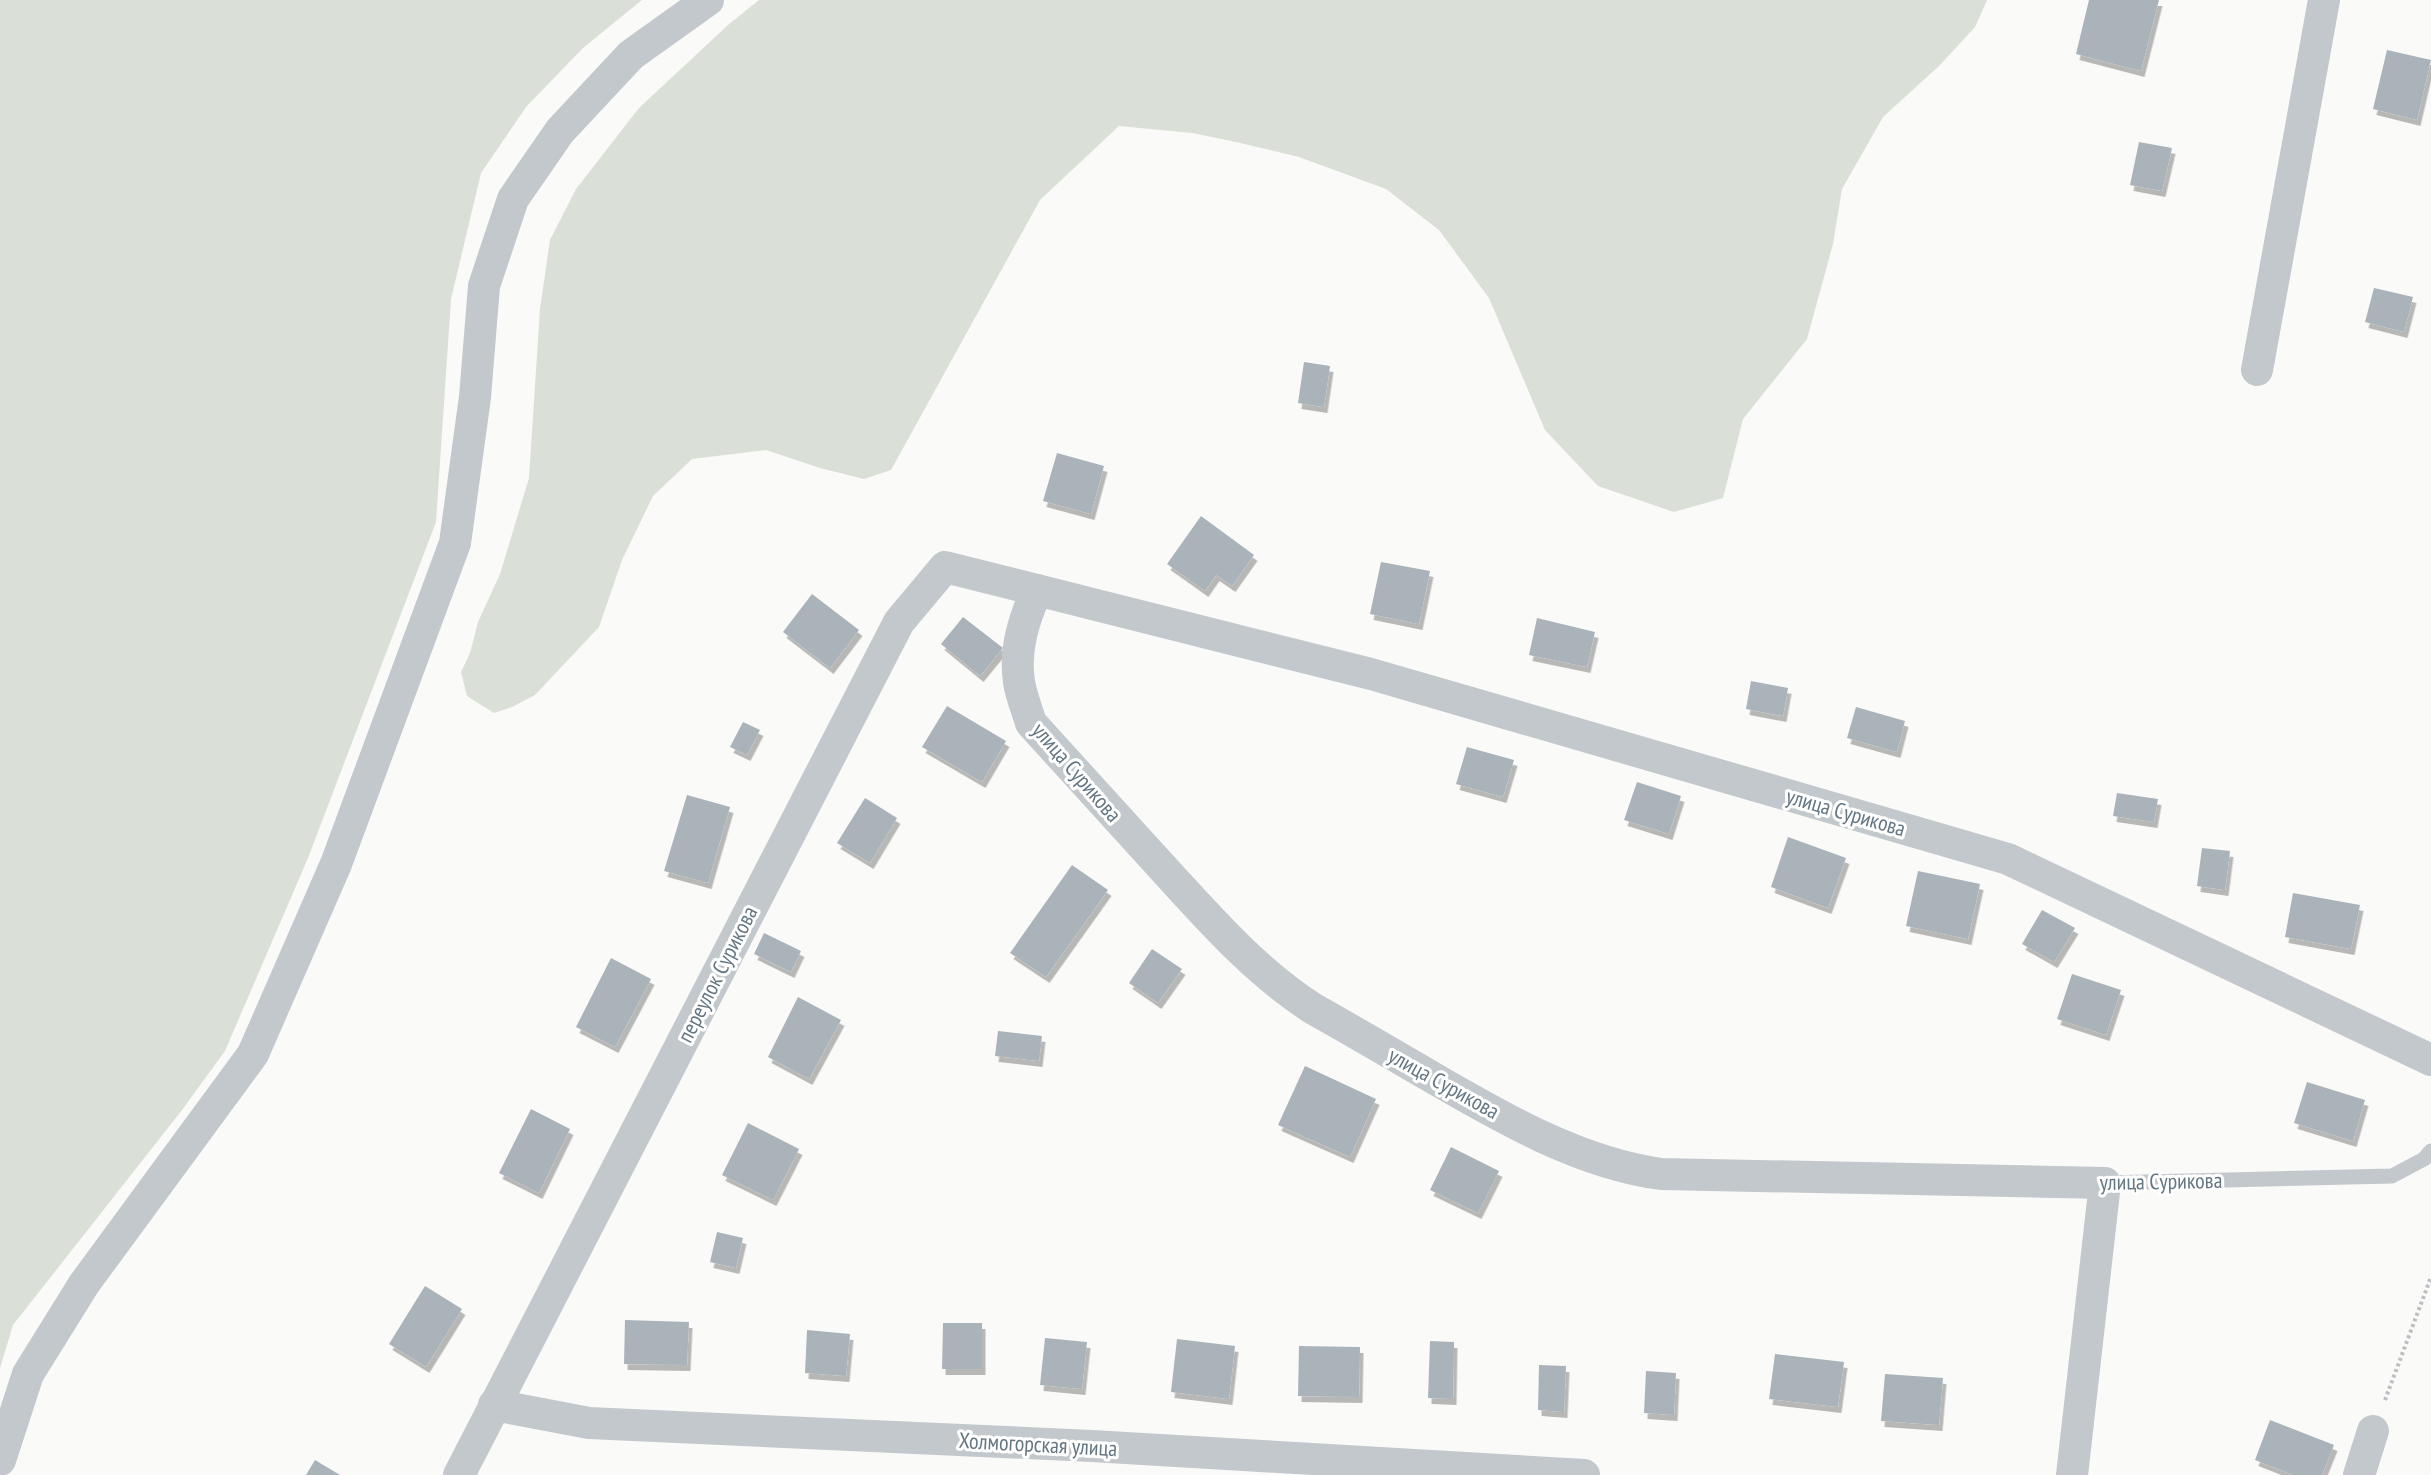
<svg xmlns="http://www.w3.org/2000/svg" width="2431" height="1475" font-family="'PT Sans Narrow',sans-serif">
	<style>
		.green { fill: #dadfd7 }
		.building { fill: #aab3b9; filter: url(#shadow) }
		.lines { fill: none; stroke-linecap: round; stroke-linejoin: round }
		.path { stroke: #bbbfc2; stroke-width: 4; stroke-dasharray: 3 3; stroke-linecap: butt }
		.lane { stroke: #c3c8cc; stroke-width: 15 }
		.street { stroke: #c3c8cc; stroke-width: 32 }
		.labels { text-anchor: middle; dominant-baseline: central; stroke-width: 6; stroke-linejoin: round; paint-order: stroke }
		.street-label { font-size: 22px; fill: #657683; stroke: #fff }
	</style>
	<defs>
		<filter id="shadow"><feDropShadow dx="3.5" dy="6" stdDeviation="0" flood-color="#0004"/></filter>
	</defs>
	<rect width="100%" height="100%" fill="#fafaf8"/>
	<!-- green -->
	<g class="green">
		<polygon points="0,0 642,0 583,48 526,107 481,173 451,299 436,522 308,858 225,1051 182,1110 13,1325 0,1368"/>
		<polygon points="759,0 1987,0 1975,27 1940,65 1883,117 1842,189 1833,244 1807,339 1743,419 1723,498 1674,512 1598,486 1545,430 1489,298 1439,230 1386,189 1299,157 1236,142 1192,133 1119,126 1040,200 891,470 864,479 820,468 766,450 692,459 653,496 622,560 599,627 535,695 512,707 494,713 467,696 461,672 470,653 478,622 500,574 529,478 540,309 550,240 576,189 639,108 728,25"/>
	</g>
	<!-- building -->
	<g class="building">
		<polygon points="2089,0 2159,0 2141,71 2076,54"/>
		<polygon points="2387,50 2431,60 2417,120 2373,109"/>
		<polygon points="2139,142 2172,148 2162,191 2130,185"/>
		<polygon points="2374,288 2413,297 2404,332 2365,322"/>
		<polygon points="1304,362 1330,366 1324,407 1298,403"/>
		<polygon points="1057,453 1104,466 1091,514 1043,501"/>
		<polygon points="1201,516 1254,555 1232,586 1216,575 1205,591 1167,564"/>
		<polygon points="1381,562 1430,571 1419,624 1370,614"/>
		<polygon points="812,594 859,630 830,668 783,632"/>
		<polygon points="963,617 1003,648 980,676 941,644"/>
		<polygon points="1537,618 1595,632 1587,667 1529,655"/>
		<polygon points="1751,681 1788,688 1783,716 1746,709"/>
		<polygon points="947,706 1006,741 982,782 922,747"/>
		<polygon points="1856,707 1905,721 1897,752 1847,738"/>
		<polygon points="743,722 760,730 747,755 730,747"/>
		<polygon points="1467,747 1514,760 1503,797 1456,784"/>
		<polygon points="1637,782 1681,796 1669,834 1624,820"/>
		<polygon points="2117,793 2158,799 2154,822 2113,816"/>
		<polygon points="687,795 730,807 708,883 664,871"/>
		<polygon points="865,798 897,818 870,863 837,843"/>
		<polygon points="1788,837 1846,858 1828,908 1771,887"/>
		<polygon points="2202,848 2230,851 2225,890 2197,886"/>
		<polygon points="1072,865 1108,890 1046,977 1010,953"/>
		<polygon points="1918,871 1980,884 1968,939 1906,926"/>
		<polygon points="2293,893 2360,905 2351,949 2285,937"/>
		<polygon points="2042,910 2075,928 2054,962 2022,944"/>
		<polygon points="764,933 801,951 791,972 754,954"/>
		<polygon points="1152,949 1182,969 1158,1003 1129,983"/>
		<polygon points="611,958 651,979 615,1047 576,1027"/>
		<polygon points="2072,974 2121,990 2106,1035 2057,1019"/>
		<polygon points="798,997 841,1020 809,1079 768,1057"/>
		<polygon points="998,1031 1042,1036 1039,1061 995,1056"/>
		<polygon points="1305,1066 1376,1099 1350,1157 1278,1125"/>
		<polygon points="2307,1082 2365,1100 2353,1141 2294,1123"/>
		<polygon points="531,1109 570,1129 539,1193 499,1173"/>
		<polygon points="748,1123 799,1149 773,1200 722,1175"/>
		<polygon points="1451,1147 1499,1171 1478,1213 1430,1190"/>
		<polygon points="717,1232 743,1238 736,1268 710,1262"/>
		<polygon points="425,1286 462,1309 426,1367 389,1344"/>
		<polygon points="625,1320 689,1322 687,1365 624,1364"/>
		<polygon points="943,1323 982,1323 982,1369 942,1369"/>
		<polygon points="807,1330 850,1334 846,1376 805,1373"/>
		<polygon points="1045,1338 1087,1342 1082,1389 1040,1385"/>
		<polygon points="1177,1339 1235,1346 1229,1399 1171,1392"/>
		<polygon points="1430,1341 1454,1342 1453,1399 1428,1398"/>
		<polygon points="1299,1346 1360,1347 1359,1397 1298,1396"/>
		<polygon points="1775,1354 1844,1362 1838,1407 1769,1399"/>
		<polygon points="1539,1365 1566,1366 1564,1412 1538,1410"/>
		<polygon points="1646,1371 1676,1373 1674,1415 1644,1413"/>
		<polygon points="1885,1374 1943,1378 1939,1425 1881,1421"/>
		<polygon points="2270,1420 2334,1445 2322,1475 2293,1475 2255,1460"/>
		<polygon points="315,1460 340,1475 306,1475"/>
	</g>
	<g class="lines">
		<!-- path -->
		<polyline class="path" points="2385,1400 2431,1277"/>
		<!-- lane -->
		<polyline class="lane" points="2105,1183 2392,1176 2424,1159 2431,1151"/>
		<!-- street -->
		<g class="street">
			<polyline points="2257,370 2324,0"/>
			<path d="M1037,590C1024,619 1014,649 1019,682C1021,695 1027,710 1031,723C1078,775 1125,827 1172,878C1215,925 1258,973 1312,1008C1353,1031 1394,1055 1435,1079C1504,1119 1580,1163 1661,1174L2105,1183L2072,1475"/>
			<polyline points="494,1405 589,1423 1092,1446 1584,1475"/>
			<polyline points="0,1460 28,1374 84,1284 253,1054 336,864 455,543 475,397 484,286 513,199 560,131 631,55 708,0"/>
			<polyline points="459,1475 899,622 945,567 1371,674 2008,859 2431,1060"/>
			<polyline points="2359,1475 2373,1431"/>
		</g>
	</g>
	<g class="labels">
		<!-- street labels -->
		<g class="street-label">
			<text transform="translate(1077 772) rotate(49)">улица Сурикова</text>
			<text transform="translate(1846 812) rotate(16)">улица Сурикова</text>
			<text transform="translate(717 974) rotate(-63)">переулок Сурикова</text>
			<text transform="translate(1444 1083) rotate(29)">улица Сурикова</text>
			<text transform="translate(2161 1181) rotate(-1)">улица Сурикова</text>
			<text transform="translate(1038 1444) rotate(3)">Холмогорская улица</text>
		</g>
	</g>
</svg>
